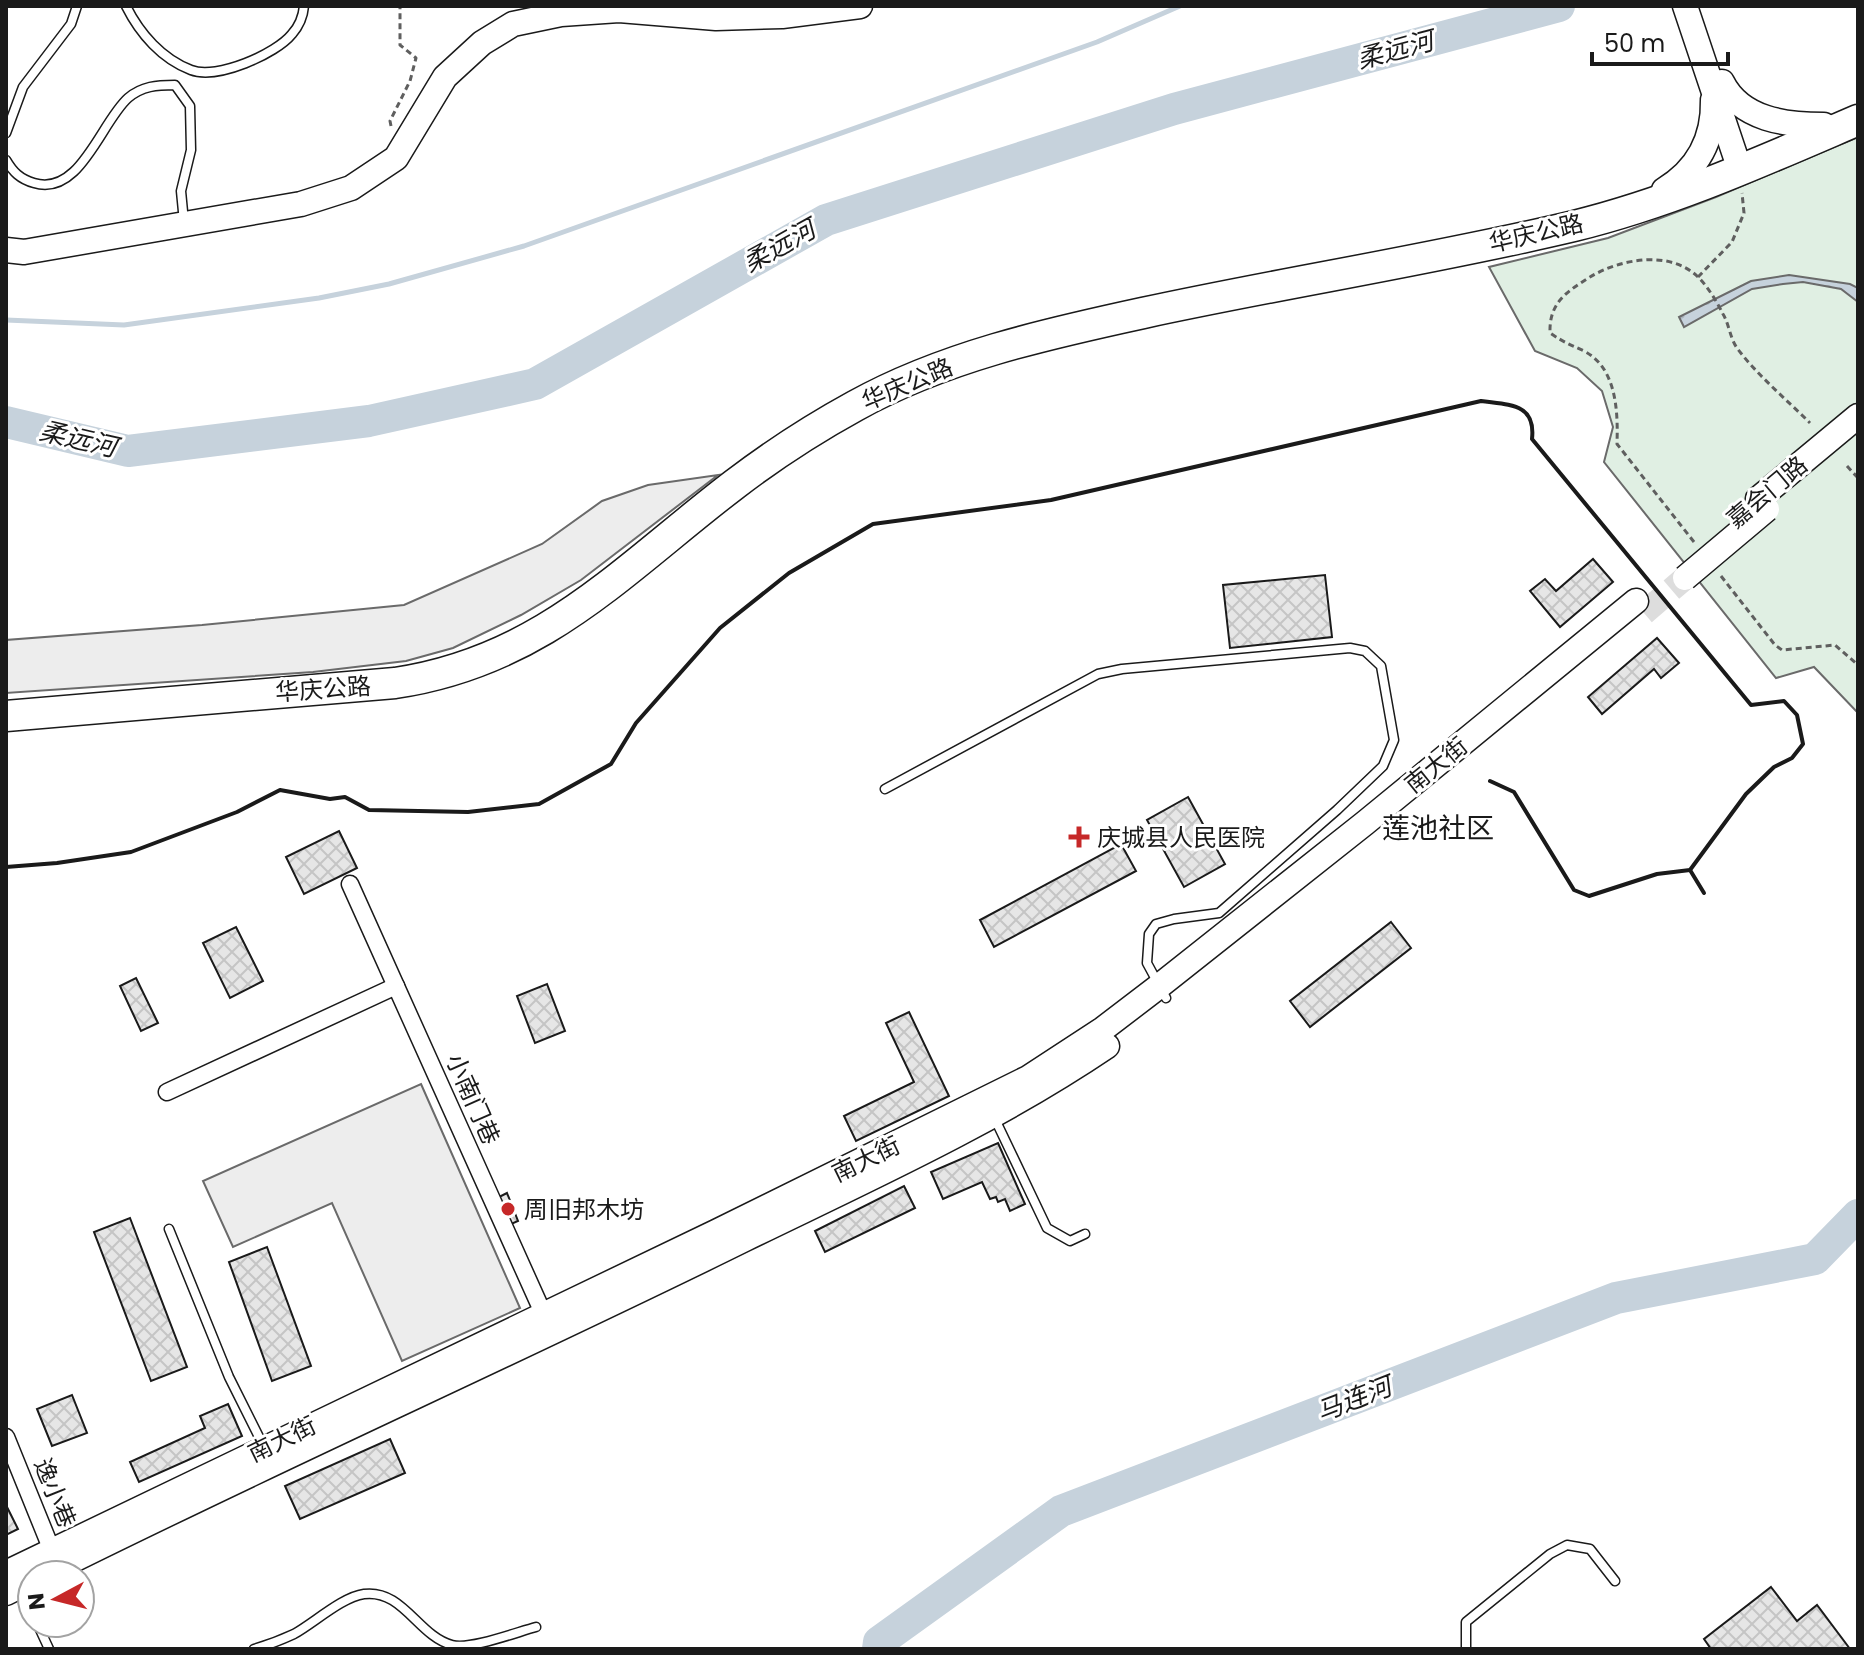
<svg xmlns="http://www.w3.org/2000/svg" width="1864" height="1655" font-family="Poppins,'Noto Sans SC',sans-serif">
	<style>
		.green { fill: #e0efe3; stroke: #6a6a6a; stroke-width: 2 }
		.parking { fill: #ededed; stroke: #6a6a6a; stroke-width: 2 }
		.water { fill: url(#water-ripples); stroke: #6a6a6a; stroke-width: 2 }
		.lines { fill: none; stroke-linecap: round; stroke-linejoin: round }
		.stream { stroke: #c6d2dc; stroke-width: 5 }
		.river { stroke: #c6d2dc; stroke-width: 32 }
		.building { fill: url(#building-cross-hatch); stroke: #1a1a1a; stroke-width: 2 }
		.secondary-tunnel { stroke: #ddd; stroke-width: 24; stroke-dasharray: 24 12; stroke-linecap: butt }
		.lane-casing { stroke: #1a1a1a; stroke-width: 11 }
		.street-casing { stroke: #1a1a1a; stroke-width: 19 }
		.secondary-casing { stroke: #1a1a1a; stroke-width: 27 }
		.highway-casing { stroke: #1a1a1a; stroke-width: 33 }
		.path { stroke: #5f5f5f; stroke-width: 3; stroke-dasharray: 6 4; stroke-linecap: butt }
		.lane { stroke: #fff; stroke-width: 8 }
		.street { stroke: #fff; stroke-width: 16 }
		.secondary { stroke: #fff; stroke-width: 24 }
		.highway { stroke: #fff; stroke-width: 30 }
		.secondary-bridge-casing { stroke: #1a1a1a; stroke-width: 27; stroke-linecap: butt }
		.secondary-bridge { stroke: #fff; stroke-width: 24 }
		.wall { stroke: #1a1a1a; stroke-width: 4 }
		.poi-dot { fill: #c62828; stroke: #fff; stroke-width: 3 }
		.labels { text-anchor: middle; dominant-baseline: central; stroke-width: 6; stroke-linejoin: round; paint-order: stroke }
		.street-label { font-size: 24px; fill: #1a1a1a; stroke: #fff }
		.poi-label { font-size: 24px; fill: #1a1a1a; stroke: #fff; text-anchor: start }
		.water-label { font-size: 26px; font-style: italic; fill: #1a1a1a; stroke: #fff }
		.quarter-label { font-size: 28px; fill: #1a1a1a; stroke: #fff }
	</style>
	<defs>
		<pattern id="water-ripples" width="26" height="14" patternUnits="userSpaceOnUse" patternTransform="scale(2)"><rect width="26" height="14" fill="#c6d2dc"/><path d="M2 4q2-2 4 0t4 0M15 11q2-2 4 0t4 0" fill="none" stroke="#aab4bc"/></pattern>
		<pattern id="building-cross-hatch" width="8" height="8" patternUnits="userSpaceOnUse" patternTransform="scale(2)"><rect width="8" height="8" fill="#e6e6e6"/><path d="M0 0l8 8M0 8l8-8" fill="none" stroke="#c5c5c5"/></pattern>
	</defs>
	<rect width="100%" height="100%" fill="#fff"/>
	<!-- green -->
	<polygon class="green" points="1858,137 1858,713 1814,667 1776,678 1604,462 1613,427 1602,391 1577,368 1535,351 1489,267 1608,238 1716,197"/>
	<!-- parking -->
	<g class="parking">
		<polygon points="718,475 581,580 521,615 453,648 406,661 313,672 6,693 6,640 202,625 404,605 542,544 602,501 648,485"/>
		<polygon points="421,1084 520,1308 402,1361 332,1203 233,1247 203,1181"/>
	</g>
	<!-- water -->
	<polygon class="water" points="1789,275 1850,284 1858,288 1858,302 1841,289 1803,282 1783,284 1752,289 1684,327 1679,317 1751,281"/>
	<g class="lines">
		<!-- stream -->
		<polyline class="stream" points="6,320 124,325 319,298 389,284 524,246 1097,42 1180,6"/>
		<!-- river -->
		<g class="river">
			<polyline points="6,422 128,451 369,421 535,384 826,220 1174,109 1559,6"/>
			<polyline points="878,1649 879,1642 1061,1511 1616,1298 1815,1259 1858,1215"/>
		</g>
	</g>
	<!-- building -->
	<g class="building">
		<polygon points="1593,559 1613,582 1560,627 1530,591 1545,579 1556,591"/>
		<polygon points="1325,575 1332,637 1230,648 1223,585"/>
		<polygon points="1657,638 1679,663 1661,678 1654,669 1602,714 1588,697"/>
		<polygon points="1188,797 1225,864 1184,887 1147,820"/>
		<polygon points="339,831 357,868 304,894 286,857"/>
		<polygon points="1121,844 1136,871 994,947 980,920"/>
		<polygon points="1391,922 1411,948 1310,1027 1290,1001"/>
		<polygon points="236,927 263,981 230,998 203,943"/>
		<polygon points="136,978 158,1023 141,1031 120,986"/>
		<polygon points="547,984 565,1031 535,1043 517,996"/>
		<polygon points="909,1012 949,1096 856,1141 844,1116 914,1082 886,1023"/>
		<polygon points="998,1143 1025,1204 1010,1211 1005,1199 998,1202 996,1197 990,1199 982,1182 943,1199 931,1172"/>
		<polygon points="904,1186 915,1208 825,1252 815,1231"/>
		<polygon points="507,1193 518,1221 509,1225 499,1197"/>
		<polygon points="130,1218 187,1367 151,1381 94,1232"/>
		<polygon points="267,1247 311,1366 272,1381 229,1262"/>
		<polygon points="72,1395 87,1433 52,1446 37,1409"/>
		<polygon points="228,1404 242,1436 139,1482 130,1462 205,1428 200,1416"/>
		<polygon points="390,1439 405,1473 300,1519 285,1486"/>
		<polygon points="6,1505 18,1529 6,1535"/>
		<polygon points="1771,1587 1797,1621 1817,1605 1850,1649 1711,1649 1704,1639"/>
	</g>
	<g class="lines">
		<!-- secondary-tunnel -->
		<polyline class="secondary-tunnel" points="1644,613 1685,578"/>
		<defs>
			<g id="lane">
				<path d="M126,6C140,34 162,59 191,70C217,80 276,54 292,34C300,25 303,17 304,6"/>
				<polyline points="6,133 23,87 71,24 77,6"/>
				<path d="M6,160C13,172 20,179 34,183C80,197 101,122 128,98C142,86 157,85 175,85L190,106L191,150L181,191L184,222"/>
				<polyline points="885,789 1098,674 1122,669 1350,648 1365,651 1381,666 1394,740 1383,766 1337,810 1219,913 1174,919 1156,924 1149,934 1147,963 1166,998"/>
				<polyline points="994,1117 1047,1228 1070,1241 1085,1234"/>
				<polyline points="169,1229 229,1377 263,1445"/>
				<polyline points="22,1586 32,1610"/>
				<polyline points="37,1623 49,1649"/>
				<path d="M254,1649C268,1645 281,1640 294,1634C314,1623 342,1597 364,1594C403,1589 418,1636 452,1645C470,1650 517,1632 536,1627"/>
				<polyline points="1466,1649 1466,1622 1550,1554 1567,1545 1590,1549 1615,1581"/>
			</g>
			<g id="street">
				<polyline points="350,884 548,1324"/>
				<polyline points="167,1092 396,986"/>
				<polyline points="6,1437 55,1558"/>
			</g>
			<g id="secondary">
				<polyline points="1685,6 1740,170"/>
				<path d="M1722,82C1741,120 1786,125 1824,125"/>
				<path d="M1664,190C1697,170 1714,140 1713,100"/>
				<polyline points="6,250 24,252 301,204 351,188 396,158 445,77 482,43 513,24 561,14 619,10 716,18 782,16 860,6"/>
				<polyline points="1758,499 1858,416"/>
				<polyline points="6,1573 716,1232 1028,1078 1103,1029 1158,987 1365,823 1636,601"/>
				<path d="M43,1575C275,1459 512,1354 745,1239C868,1179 993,1123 1107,1046"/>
				<polyline points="6,1593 32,1580"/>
			</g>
			<path id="highway" d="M6,716L395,683C543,661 622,570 735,484C773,455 813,429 855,406C943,357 1046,334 1143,313C1286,282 1431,260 1574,226C1672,202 1765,160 1858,120"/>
		</defs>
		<!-- lane casing -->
		<use href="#lane" class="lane-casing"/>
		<!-- street casing -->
		<use href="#street" class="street-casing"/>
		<!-- secondary casing -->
		<use href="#secondary" class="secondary-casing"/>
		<!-- highway casing -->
		<use href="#highway" class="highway-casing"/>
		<!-- path -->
		<g class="path">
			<polyline points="391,126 390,121 410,81 416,58 400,45 400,6"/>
			<polyline points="1698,277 1732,242 1744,213 1742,193"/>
			<polyline points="1847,466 1858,478"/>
			<path d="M1694,542L1617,444C1618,412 1617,368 1584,351C1571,345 1563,342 1550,333C1549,303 1566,292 1590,277C1620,259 1671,249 1699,278C1708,287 1717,302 1723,314C1729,324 1730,338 1737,348C1757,375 1786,399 1810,423"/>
			<polyline points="1721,576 1775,645 1782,650 1835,645 1858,665"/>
		</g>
		<!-- lane -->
		<use href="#lane" class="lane"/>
		<!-- street -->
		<use href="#street" class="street"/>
		<!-- secondary -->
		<use href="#secondary" class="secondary"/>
		<!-- highway -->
		<use href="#highway" class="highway"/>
		<defs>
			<polyline id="secondary-bridge" points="1685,578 1767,509"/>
		</defs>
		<!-- secondary-bridge casing -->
		<use href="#secondary-bridge" class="secondary-bridge-casing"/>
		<!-- secondary-bridge -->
		<use href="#secondary-bridge" class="secondary-bridge"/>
		<!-- wall -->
		<g class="wall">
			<path d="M6,867L57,863L131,852L237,812L280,790L330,799L345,797L369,810L468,812L539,804L611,764L636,723L720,628L789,573L873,524L1051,500L1481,401C1509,405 1536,403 1532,439L1751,705L1784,701L1797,715L1803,744L1792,758L1774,767L1746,794L1690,870L1657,874L1589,896L1574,890L1514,792L1490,781"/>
			<polyline points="1690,870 1704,893"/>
		</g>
	</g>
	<!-- markers -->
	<g class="poi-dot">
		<path d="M1075 825h8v8h8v8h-8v8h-8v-8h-8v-8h8z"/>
		<circle cx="508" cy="1209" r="8"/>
	</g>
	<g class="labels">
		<!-- street labels -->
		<g class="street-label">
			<text transform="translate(1536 233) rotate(-13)">华庆公路</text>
			<text transform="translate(907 384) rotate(-23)">华庆公路</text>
			<text transform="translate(1767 492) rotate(-40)">嘉会门路</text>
			<text transform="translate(323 689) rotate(-4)">华庆公路</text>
			<text transform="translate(1436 765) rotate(-39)">南大街</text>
			<text transform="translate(473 1099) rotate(66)">小南门巷</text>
			<text transform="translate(866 1159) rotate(-26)">南大街</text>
			<text transform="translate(282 1439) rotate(-26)">南大街</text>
			<text transform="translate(55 1493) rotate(68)">逸小巷</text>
		</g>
		<!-- poi labels -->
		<g class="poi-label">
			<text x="1097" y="837">庆城县人民医院</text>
			<text x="524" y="1209">周旧邦木坊</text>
		</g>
		<!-- water labels -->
		<g class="water-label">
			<text transform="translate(1395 50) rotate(-15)">柔远河</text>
			<text transform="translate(779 246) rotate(-29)">柔远河</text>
			<text transform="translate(78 439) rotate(13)">柔远河</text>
			<text transform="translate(1354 1399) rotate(-21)">马连河</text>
		</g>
		<!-- quarter labels -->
		<g class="quarter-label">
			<text x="1438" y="828">莲池社区</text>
		</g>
	</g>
	<!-- border -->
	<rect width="1864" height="1655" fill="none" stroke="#1a1a1a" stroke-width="16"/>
	<!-- north arrow -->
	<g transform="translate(56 1599) rotate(263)"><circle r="38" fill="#ffffff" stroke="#a3a3a3" stroke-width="2"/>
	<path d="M0-6L14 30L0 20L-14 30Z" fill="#c62828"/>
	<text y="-12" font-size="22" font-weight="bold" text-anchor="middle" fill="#1a1a1a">N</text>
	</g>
	<!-- scale -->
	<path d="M1592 52v12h136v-12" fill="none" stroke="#1a1a1a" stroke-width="4"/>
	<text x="1604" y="52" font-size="24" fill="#1a1a1a" stroke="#ffffff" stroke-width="6" paint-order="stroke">50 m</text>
</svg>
